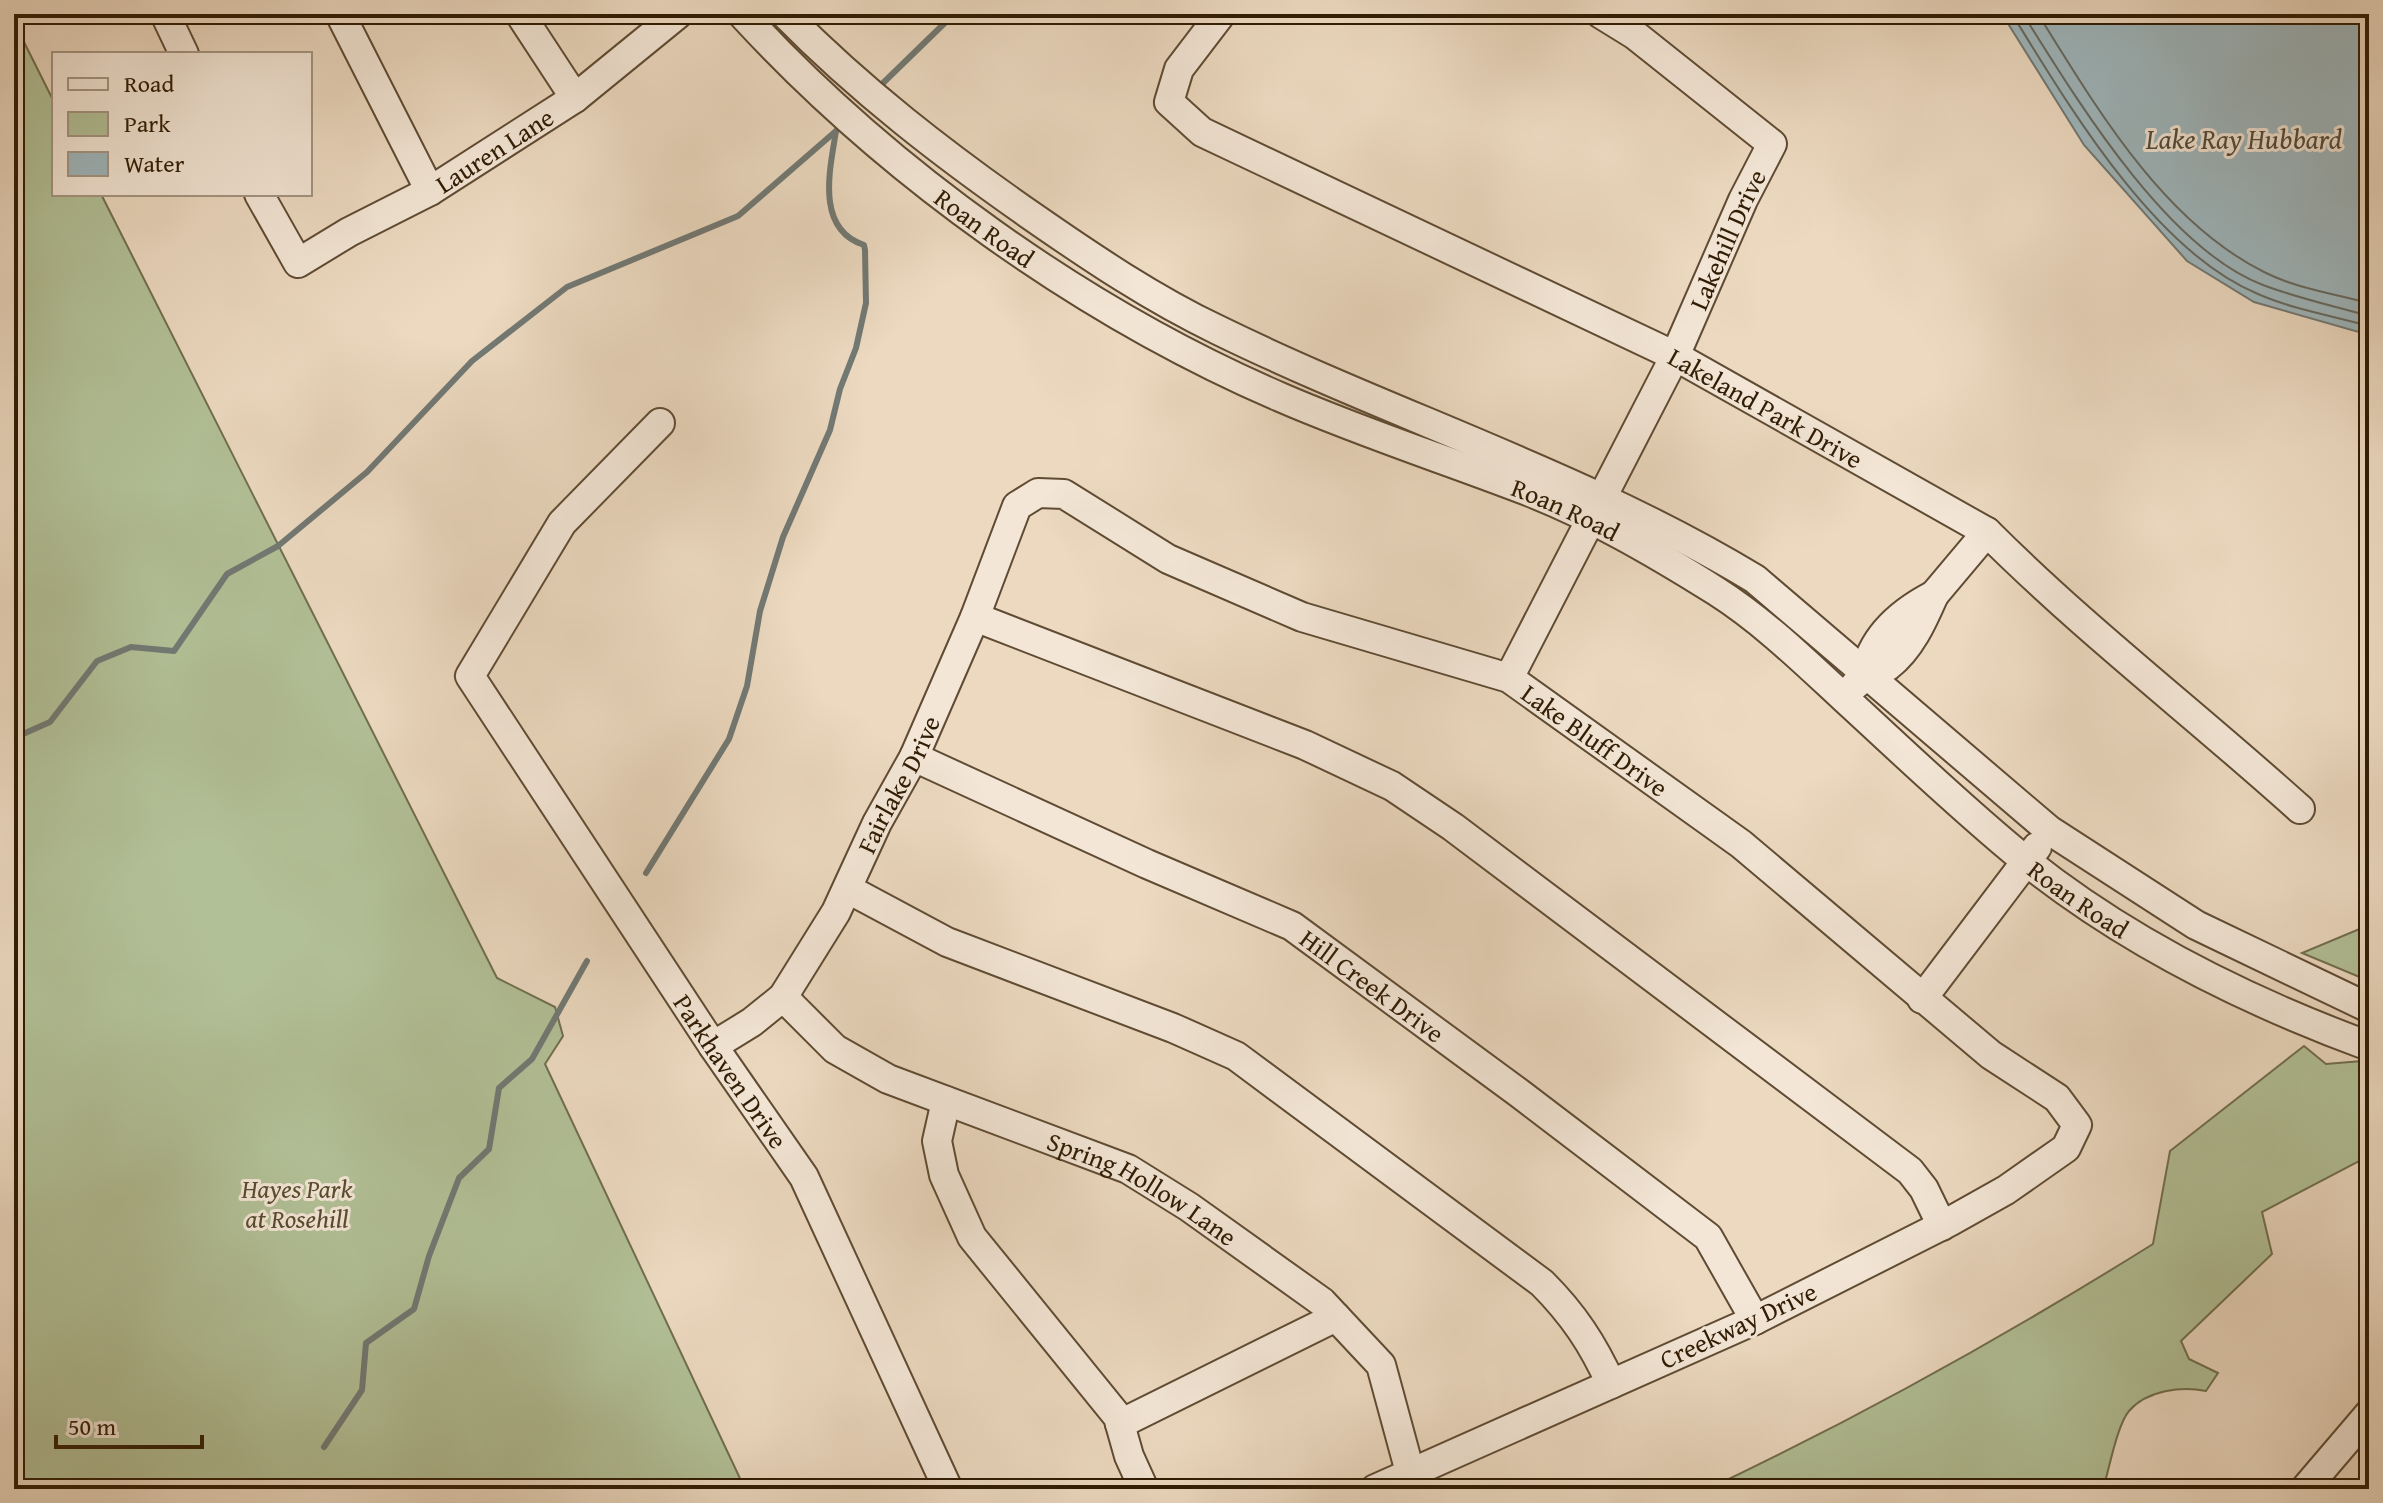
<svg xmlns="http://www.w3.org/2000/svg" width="2383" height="1503" font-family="'Gentium Book Plus',serif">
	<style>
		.green { fill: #b2c097; stroke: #716e4e; stroke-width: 2 }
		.water { fill: #9eb7be; stroke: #727974; stroke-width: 2 }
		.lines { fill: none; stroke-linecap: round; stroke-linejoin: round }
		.shore { stroke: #676a61; stroke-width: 2 }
		.stream { stroke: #727974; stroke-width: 6 }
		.minor-casing { stroke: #5f4b33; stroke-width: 32 }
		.minor { stroke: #f3e6d6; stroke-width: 28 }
		.labels { text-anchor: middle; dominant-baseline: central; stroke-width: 6; stroke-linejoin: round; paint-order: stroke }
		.street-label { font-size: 26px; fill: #301c04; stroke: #f3e6d6 }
		.park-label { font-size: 26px; font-style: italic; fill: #574d30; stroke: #f3e6d6 }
		.water-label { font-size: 28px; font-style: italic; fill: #514a3c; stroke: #f3e6d6 }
	</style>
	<rect width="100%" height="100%" fill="#ecd9c0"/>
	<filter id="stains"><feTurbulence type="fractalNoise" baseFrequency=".0025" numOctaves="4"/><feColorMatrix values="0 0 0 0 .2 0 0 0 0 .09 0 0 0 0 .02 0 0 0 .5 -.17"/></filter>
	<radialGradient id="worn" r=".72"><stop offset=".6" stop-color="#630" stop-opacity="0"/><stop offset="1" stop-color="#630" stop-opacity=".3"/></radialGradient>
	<!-- green -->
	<g class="green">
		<polygon points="14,22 54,102 54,194 101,194 497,978 555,1007 563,1036 545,1064 745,1489 14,1489"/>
		<polygon points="2369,925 2369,981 2302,953"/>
		<path d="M2304,1046L2326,1064L2362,1061L2369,1064V1156L2262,1212L2272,1254L2181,1341L2189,1359L2218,1373L2206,1391C2182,1386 2147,1390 2129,1411C2117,1425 2109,1470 2103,1489H1708C1862,1416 2009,1334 2153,1244L2170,1151Z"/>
	</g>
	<!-- water -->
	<polygon class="water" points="2002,14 2369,14 2369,335 2254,302 2187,261 2084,145"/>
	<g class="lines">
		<!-- shore -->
		<g class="shore">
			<path d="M2012,14C2069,106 2154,251 2258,294C2292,309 2333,316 2369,326"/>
			<path d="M2023,14C2077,100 2166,248 2263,285C2297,298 2334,306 2369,316"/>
			<path d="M2038,14C2096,107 2162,221 2264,272C2295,288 2335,294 2369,303"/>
		</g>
		<!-- stream -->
		<g class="stream">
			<polyline points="882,84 954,14"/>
			<polyline points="14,738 50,722 97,661 131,647 174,651 227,574 278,546 367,472 472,361 567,287 738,216 836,131"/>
			<path d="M646,873L729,739L747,686L760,611L783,537L830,430L840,389L856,348L866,303L865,250L864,245C815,229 830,169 836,131"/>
			<polyline points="324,1447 362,1390 366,1343 414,1309 429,1256 459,1178 489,1149 499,1088 532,1059 587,961"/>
		</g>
		<defs>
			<g id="minor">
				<polyline points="165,14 184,54"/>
				<polyline points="340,14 430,191"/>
				<polyline points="520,14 575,98"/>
				<path id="s1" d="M742,14C887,172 1083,312 1280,397C1358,431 1438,457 1517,487C1587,513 1654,552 1716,591C1763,621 1803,660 1844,698C1903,752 1963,810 2026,861C2126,941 2249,1002 2369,1046"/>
				<path d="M785,14C861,91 944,155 1033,217C1092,258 1153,299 1218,330C1396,417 1585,476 1755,579L2049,830L2196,925L2369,1008"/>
				<path id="s2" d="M1221,14L1179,69L1169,102L1202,132L1675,356L1987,532C2085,630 2197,716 2300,809"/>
				<path id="s3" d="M259,194L298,263L349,232L430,191L575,98L678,14"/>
				<path id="s4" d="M660,423L562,523L470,676L713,1046L804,1177L948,1489"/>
				<polyline points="1934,595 1987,532"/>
				<polyline points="975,617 1305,745 1392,786 1453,827 1910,1171 1924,1189 1942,1226"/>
				<path id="s5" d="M1509,678L1675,356L1743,200L1772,144L1635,35L1601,14"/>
				<path d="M1855,685C1866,674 1877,674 1888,666C1911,648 1923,620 1934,595C1901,612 1872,637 1865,674"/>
				<path id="s6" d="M914,757L1147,864L1292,926L1519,1093L1708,1237L1755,1320"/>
				<path d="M848,889L947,942L1173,1028L1236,1056L1542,1283C1573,1314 1593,1344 1611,1384"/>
				<path id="s7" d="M783,997L835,1049L888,1079L1128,1169L1189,1207L1322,1302L1381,1365L1410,1472"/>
				<polyline points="1922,999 2037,847"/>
				<path id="s8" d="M713,1046L752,1022L783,997L836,912L877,823L914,757L975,617L1017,506L1038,493L1064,494L1168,559L1302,617L1509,678L1741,844L1991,1055L2057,1098L2077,1125L2066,1148L2006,1190L1949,1222L1755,1320L1375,1489"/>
				<polyline points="946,1101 937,1141 944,1175 972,1237 1118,1417 1129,1456 1144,1489"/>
				<polyline points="1120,1424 1336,1317"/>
				<polyline points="2305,1489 2369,1414"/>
			</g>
		</defs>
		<!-- minor casing -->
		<use href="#minor" class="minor-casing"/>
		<!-- minor -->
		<use href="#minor" class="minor"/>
	</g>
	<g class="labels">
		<!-- street labels -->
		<g class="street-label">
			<text stroke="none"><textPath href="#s3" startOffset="306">Lauren Lane</textPath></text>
			<text stroke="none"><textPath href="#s1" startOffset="324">Roan Road</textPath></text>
			<text stroke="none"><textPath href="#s5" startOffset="490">Lakehill Drive</textPath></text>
			<text stroke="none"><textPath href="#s2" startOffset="776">Lakeland Park Drive</textPath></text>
			<text stroke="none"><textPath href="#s1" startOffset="972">Roan Road</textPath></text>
			<text stroke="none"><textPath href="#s8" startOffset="1272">Lake Bluff Drive</textPath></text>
			<text stroke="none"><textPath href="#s8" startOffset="328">Fairlake Drive</textPath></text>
			<text stroke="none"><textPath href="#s1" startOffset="1620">Roan Road</textPath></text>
			<text stroke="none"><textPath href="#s6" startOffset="514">Hill Creek Drive</textPath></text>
			<text stroke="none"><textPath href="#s4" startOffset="792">Parkhaven Drive</textPath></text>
			<text stroke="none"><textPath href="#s7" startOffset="412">Spring Hollow Lane</textPath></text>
			<text transform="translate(1738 1325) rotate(-25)">Creekway Drive</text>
		</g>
		<!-- park labels -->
		<g class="park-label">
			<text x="297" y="1188">Hayes Park<tspan x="297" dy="30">at Rosehill</tspan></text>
		</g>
		<!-- water labels -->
		<g class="water-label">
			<text x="2244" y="138">Lake Ray Hubbard</text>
		</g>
	</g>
	<!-- margin -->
	<rect width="2383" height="1503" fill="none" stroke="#ecd9c0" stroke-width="48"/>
	<rect x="16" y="16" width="2351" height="1471" fill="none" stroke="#301c04" stroke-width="4"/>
	<rect x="24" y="24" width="2335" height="1455" fill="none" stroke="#301c04" stroke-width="2"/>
	<!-- legend -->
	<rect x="52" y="52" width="260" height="144" fill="#f3e6d6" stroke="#a59582" stroke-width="2"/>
	<rect x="68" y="78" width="40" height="12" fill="#f3e6d6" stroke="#a59582" stroke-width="2"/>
	<text x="124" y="92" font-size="24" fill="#301c04">Road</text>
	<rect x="68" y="112" width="40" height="24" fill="#b2c097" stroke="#a59582" stroke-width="2"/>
	<text x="124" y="132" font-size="24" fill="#301c04">Park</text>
	<rect x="68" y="152" width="40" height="24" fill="#9eb7be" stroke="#a59582" stroke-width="2"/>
	<text x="124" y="172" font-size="24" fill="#301c04">Water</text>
	<!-- scale -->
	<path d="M56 1435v12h146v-12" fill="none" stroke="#301c04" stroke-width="4"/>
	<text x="68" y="1435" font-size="24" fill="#301c04" stroke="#f3e6d6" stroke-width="6" paint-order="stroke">50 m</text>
	<rect width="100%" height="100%" filter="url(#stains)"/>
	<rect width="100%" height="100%" fill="url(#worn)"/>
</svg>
